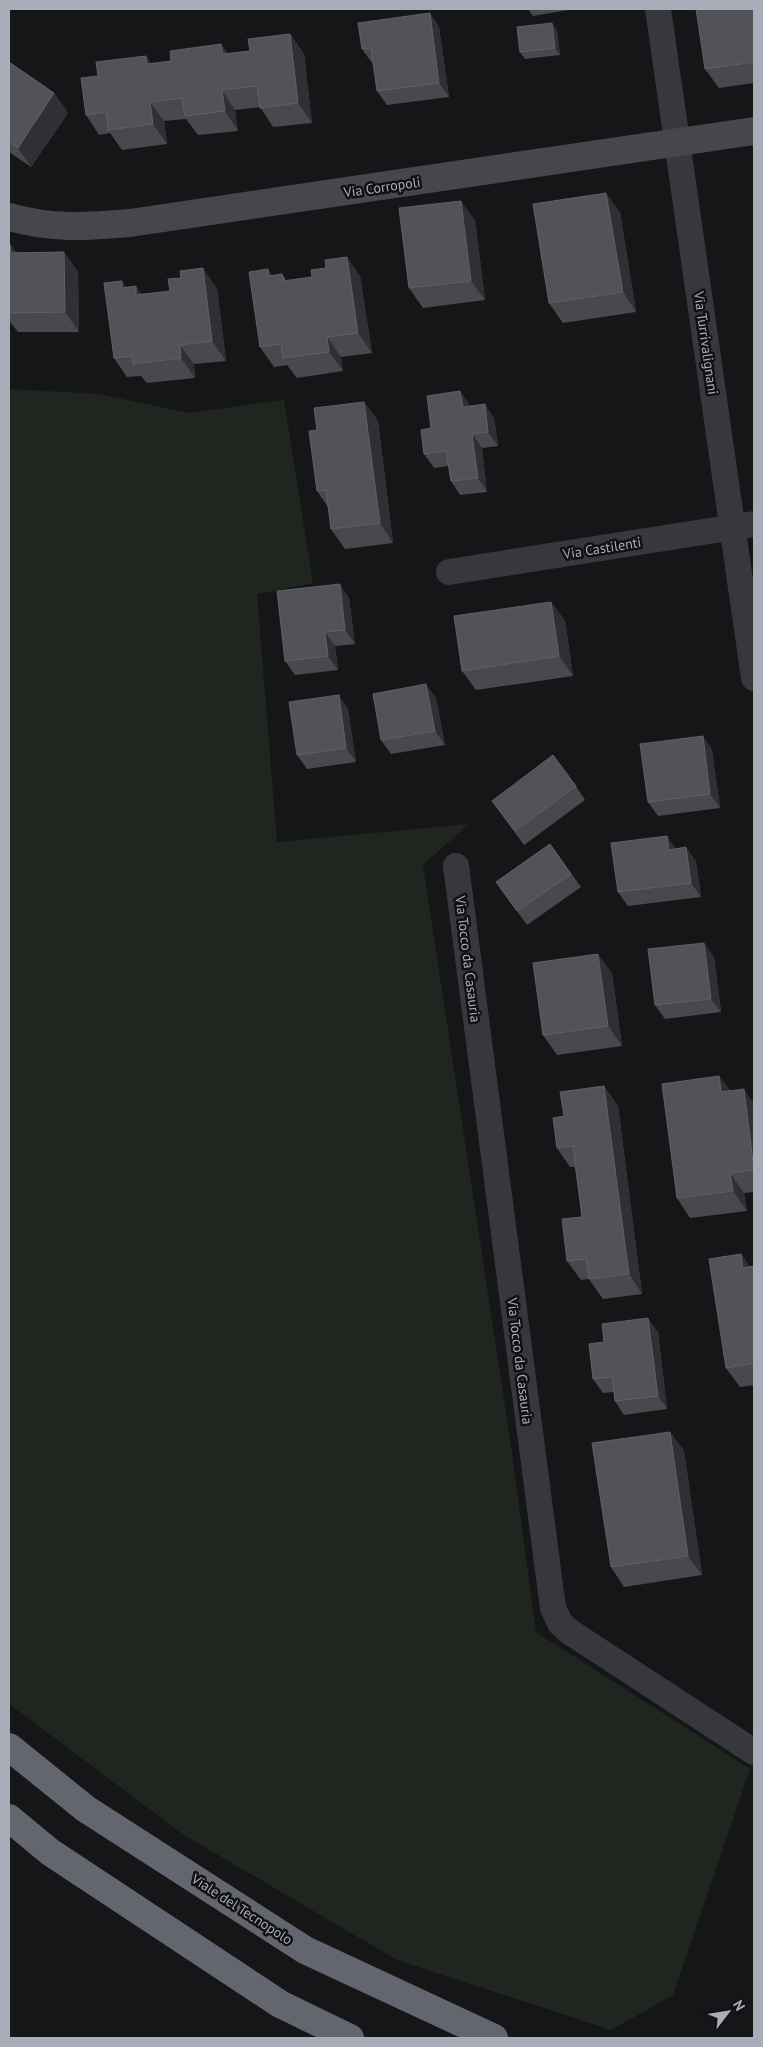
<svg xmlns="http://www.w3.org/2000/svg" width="763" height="2047" font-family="'PT Sans',sans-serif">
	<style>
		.green { fill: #1e261f }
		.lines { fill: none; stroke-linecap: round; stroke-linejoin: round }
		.street { stroke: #37383d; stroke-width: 26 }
		.secondary { stroke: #45474d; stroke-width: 28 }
		.highway { stroke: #63666e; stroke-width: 28 }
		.wall { fill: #47494d }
		.shaded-wall { fill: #2f3033 }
		.building { fill: #525359; stroke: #5f6168 }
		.labels { text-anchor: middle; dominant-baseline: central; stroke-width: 5; stroke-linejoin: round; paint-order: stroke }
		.street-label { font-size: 14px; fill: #a8adb8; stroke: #111113 }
	</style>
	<rect width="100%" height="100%" fill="#161618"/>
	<!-- green -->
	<polygon class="green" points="9,389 99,394 188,413 284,400 313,583 257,594 277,842 469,824 423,865 510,1439 536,1632 750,1769 673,1995 611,2030 397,1960 184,1835 9,1704"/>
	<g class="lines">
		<!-- street -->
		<g class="street">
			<polyline points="658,9 754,678"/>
			<polyline points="449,572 754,524"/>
			<polyline points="456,866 553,1608 560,1623 570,1632 754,1752"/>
		</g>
		<!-- secondary -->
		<path class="secondary" d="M9,217C53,229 85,227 130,223L754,131"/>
		<!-- highway -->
		<g class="highway">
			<polyline points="9,1747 86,1809 305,1950 494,2038"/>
			<polyline points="9,1818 50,1852 280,2004 350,2038"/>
		</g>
	</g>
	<!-- wall -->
	<g class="wall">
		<polygon points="528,9 574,9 533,16"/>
		<polygon points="754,9 754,83 719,88 705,69"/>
		<polygon points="439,27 449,97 387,105 377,91 373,63 372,63 362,49"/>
		<polygon points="557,30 560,55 525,59 520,52"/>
		<polygon points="290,34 304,54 312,123 273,127 260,107 235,110 238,131 198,135 186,119 164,121 167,144 122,150 110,133 99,135 86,115 98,76 146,56 151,64 171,61 221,44 228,54 250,51"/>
		<polygon points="9,62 54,93 68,113 31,167 9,152"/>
		<polygon points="620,212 636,312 563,323 549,303"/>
		<polygon points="475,220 485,300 423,308 409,288"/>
		<polygon points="9,244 17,253 64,252 78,272 79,332 18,332 10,322 9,322"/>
		<polygon points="326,268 360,276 372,353 341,357 343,371 297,378 287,365 274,367 260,347 272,276 282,274 286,280 312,277"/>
		<polygon points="126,287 141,294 217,288 226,361 194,364 195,378 147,383 141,376 127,377 114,358"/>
		<polygon points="364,402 378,421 393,543 345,549 331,529 328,507 317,491"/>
		<polygon points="470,406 494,418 498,446 482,448 487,492 460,495 451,481 449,466 434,468 424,454 431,428"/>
		<polygon points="349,598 355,644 335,646 338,670 295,675 285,661"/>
		<polygon points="551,602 565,621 573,676 476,690 462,671"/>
		<polygon points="436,698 445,745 391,754 381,740"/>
		<polygon points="348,709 356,762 307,769 297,755"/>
		<polygon points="703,736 712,750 720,808 658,816 648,802"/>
		<polygon points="576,786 585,800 524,845 492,801"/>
		<polygon points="550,844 581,887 527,925 496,882"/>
		<polygon points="696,861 701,897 628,906 618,892"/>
		<polygon points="714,957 721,1012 665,1019 655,1005"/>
		<polygon points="612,973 622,1046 557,1055 543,1035"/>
		<polygon points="719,1076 730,1091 754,1104 754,1192 744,1193 747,1211 690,1218 677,1198"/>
		<polygon points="604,1086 618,1106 642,1294 603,1299 589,1279 581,1280 567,1261 582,1217 575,1167 570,1167 557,1148 564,1116"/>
		<polygon points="741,1254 750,1267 754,1266 754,1385 740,1387 726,1368"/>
		<polygon points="658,1332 667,1409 624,1415 615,1401 614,1392 603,1393 593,1379"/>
		<polygon points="670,1432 684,1451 702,1575 624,1587 611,1567"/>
	</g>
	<!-- shaded-wall -->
	<g class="shaded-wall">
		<polygon points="430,13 439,27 449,97 439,83"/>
		<polygon points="552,23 557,30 560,55 555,48"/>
		<polygon points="290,34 304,54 312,123 298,103"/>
		<polygon points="221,44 235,64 223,54"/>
		<polygon points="146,56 160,75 147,64"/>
		<polygon points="222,90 235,110 238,131 225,111"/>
		<polygon points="54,93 68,113 31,167 18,148"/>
		<polygon points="150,102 164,121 167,144 153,124"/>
		<polygon points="606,193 620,212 636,312 623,292"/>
		<polygon points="461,201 475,220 485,300 471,281"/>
		<polygon points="10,244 24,263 11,253"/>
		<polygon points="64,252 78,272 79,332 65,312"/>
		<polygon points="347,257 360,276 372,353 358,333"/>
		<polygon points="203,268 217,288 226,361 212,341"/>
		<polygon points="268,269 281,288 269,276"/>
		<polygon points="122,281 135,300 122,288"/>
		<polygon points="136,286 149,306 136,295"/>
		<polygon points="327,337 341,357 343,371 329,352"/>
		<polygon points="180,345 194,364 195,378 181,358"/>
		<polygon points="460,391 470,405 463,407"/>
		<polygon points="364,402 378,421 393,543 380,523"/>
		<polygon points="485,404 494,418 498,446 488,432"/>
		<polygon points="472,434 482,448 487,492 478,478"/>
		<polygon points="340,584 349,598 355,644 345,630"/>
		<polygon points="551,602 565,621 573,676 559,656"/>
		<polygon points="325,632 335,646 338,670 328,656"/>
		<polygon points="426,684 436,698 445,745 435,731"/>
		<polygon points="339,695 348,709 356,762 346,748"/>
		<polygon points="703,736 712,750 720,808 710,794"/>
		<polygon points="667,836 677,850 669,850"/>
		<polygon points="686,847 696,861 701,897 691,883"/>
		<polygon points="704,943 714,957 721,1012 711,999"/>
		<polygon points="598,954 612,973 622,1046 608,1026"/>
		<polygon points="719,1076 733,1096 721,1092"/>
		<polygon points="604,1086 618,1106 642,1294 629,1274"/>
		<polygon points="744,1089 754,1104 754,1170"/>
		<polygon points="730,1173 744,1193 747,1211 733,1191"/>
		<polygon points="741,1254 754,1273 743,1268"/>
		<polygon points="648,1318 658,1332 667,1409 658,1396"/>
		<polygon points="670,1432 684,1451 702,1575 688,1556"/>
	</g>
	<!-- building -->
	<g class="building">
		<polygon points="696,9 754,9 754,62 705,69"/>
		<polygon points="430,13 439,83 377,91 371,48 362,49 358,23"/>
		<polygon points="552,23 555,48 520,52 517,27"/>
		<polygon points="290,34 298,103 260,108 257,86 222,90 225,111 185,116 182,98 150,102 153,124 108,130 106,112 86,115 81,78 98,76 96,62 146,56 147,64 171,61 170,51 221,44 223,54 250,51 248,39"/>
		<polygon points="9,62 54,93 18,148 9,141"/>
		<polygon points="606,193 623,292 549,303 533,204"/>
		<polygon points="461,201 471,281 409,288 399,208"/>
		<polygon points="9,244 10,244 11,253 64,252 65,312 9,313"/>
		<polygon points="347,257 358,333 327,337 329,352 283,358 281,344 260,347 249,272 268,269 269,276 282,274 284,281 312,277 311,270 326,268 325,260"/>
		<polygon points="203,268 212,341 180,345 181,358 133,364 132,356 114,358 104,283 122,281 122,288 136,286 136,295 170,291 168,279 181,278 180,271"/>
		<polygon points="460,391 463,407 485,404 488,432 472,434 478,478 451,481 446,451 424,454 421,430 431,428 427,396"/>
		<polygon points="364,402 380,523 331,529 326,490 317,491 309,431 317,430 314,408"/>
		<polygon points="340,584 345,630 325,632 328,656 285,661 277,591"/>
		<polygon points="551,602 559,656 462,671 454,616"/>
		<polygon points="426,684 435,731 381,740 373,694"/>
		<polygon points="339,695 346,748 297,755 289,702"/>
		<polygon points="703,736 710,794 648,802 640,744"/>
		<polygon points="553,755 576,786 515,831 492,801"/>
		<polygon points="667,836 669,850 686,847 691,883 618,892 611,843"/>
		<polygon points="550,844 571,874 517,911 496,882"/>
		<polygon points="704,943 711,999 655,1005 648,949"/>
		<polygon points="598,954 608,1026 543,1035 533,963"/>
		<polygon points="719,1076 721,1092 744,1089 754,1170 730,1173 733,1191 677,1198 662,1084"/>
		<polygon points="604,1086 629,1274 589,1279 586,1259 567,1261 562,1219 582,1217 573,1146 557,1148 553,1118 564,1116 560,1092"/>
		<polygon points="741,1254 743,1268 754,1266 754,1363 726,1368 709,1259"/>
		<polygon points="648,1318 658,1396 615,1401 612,1377 593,1379 589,1344 604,1342 602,1324"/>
		<polygon points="670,1432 688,1556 611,1567 592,1443"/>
	</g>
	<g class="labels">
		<!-- street labels -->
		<g class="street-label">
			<text transform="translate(382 187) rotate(-8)">Via Corropoli</text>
			<text transform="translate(706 343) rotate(82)">Via Turrivalignani</text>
			<text transform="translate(602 548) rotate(-9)">Via Castilenti</text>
			<text transform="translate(468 959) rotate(83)">Via Tocco da Casauria</text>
			<text transform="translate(520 1361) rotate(83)">Via Tocco da Casauria</text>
			<text transform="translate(242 1909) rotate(33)">Viale del Tecnopolo</text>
		</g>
	</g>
	<!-- border -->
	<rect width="763" height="2047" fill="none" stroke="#a8adb8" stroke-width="20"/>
	<!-- north arrow -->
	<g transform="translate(728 2012) rotate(59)" stroke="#111113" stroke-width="4" paint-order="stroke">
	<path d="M0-4L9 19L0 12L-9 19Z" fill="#a8adb8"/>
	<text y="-8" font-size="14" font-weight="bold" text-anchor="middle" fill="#a8adb8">N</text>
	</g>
</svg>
